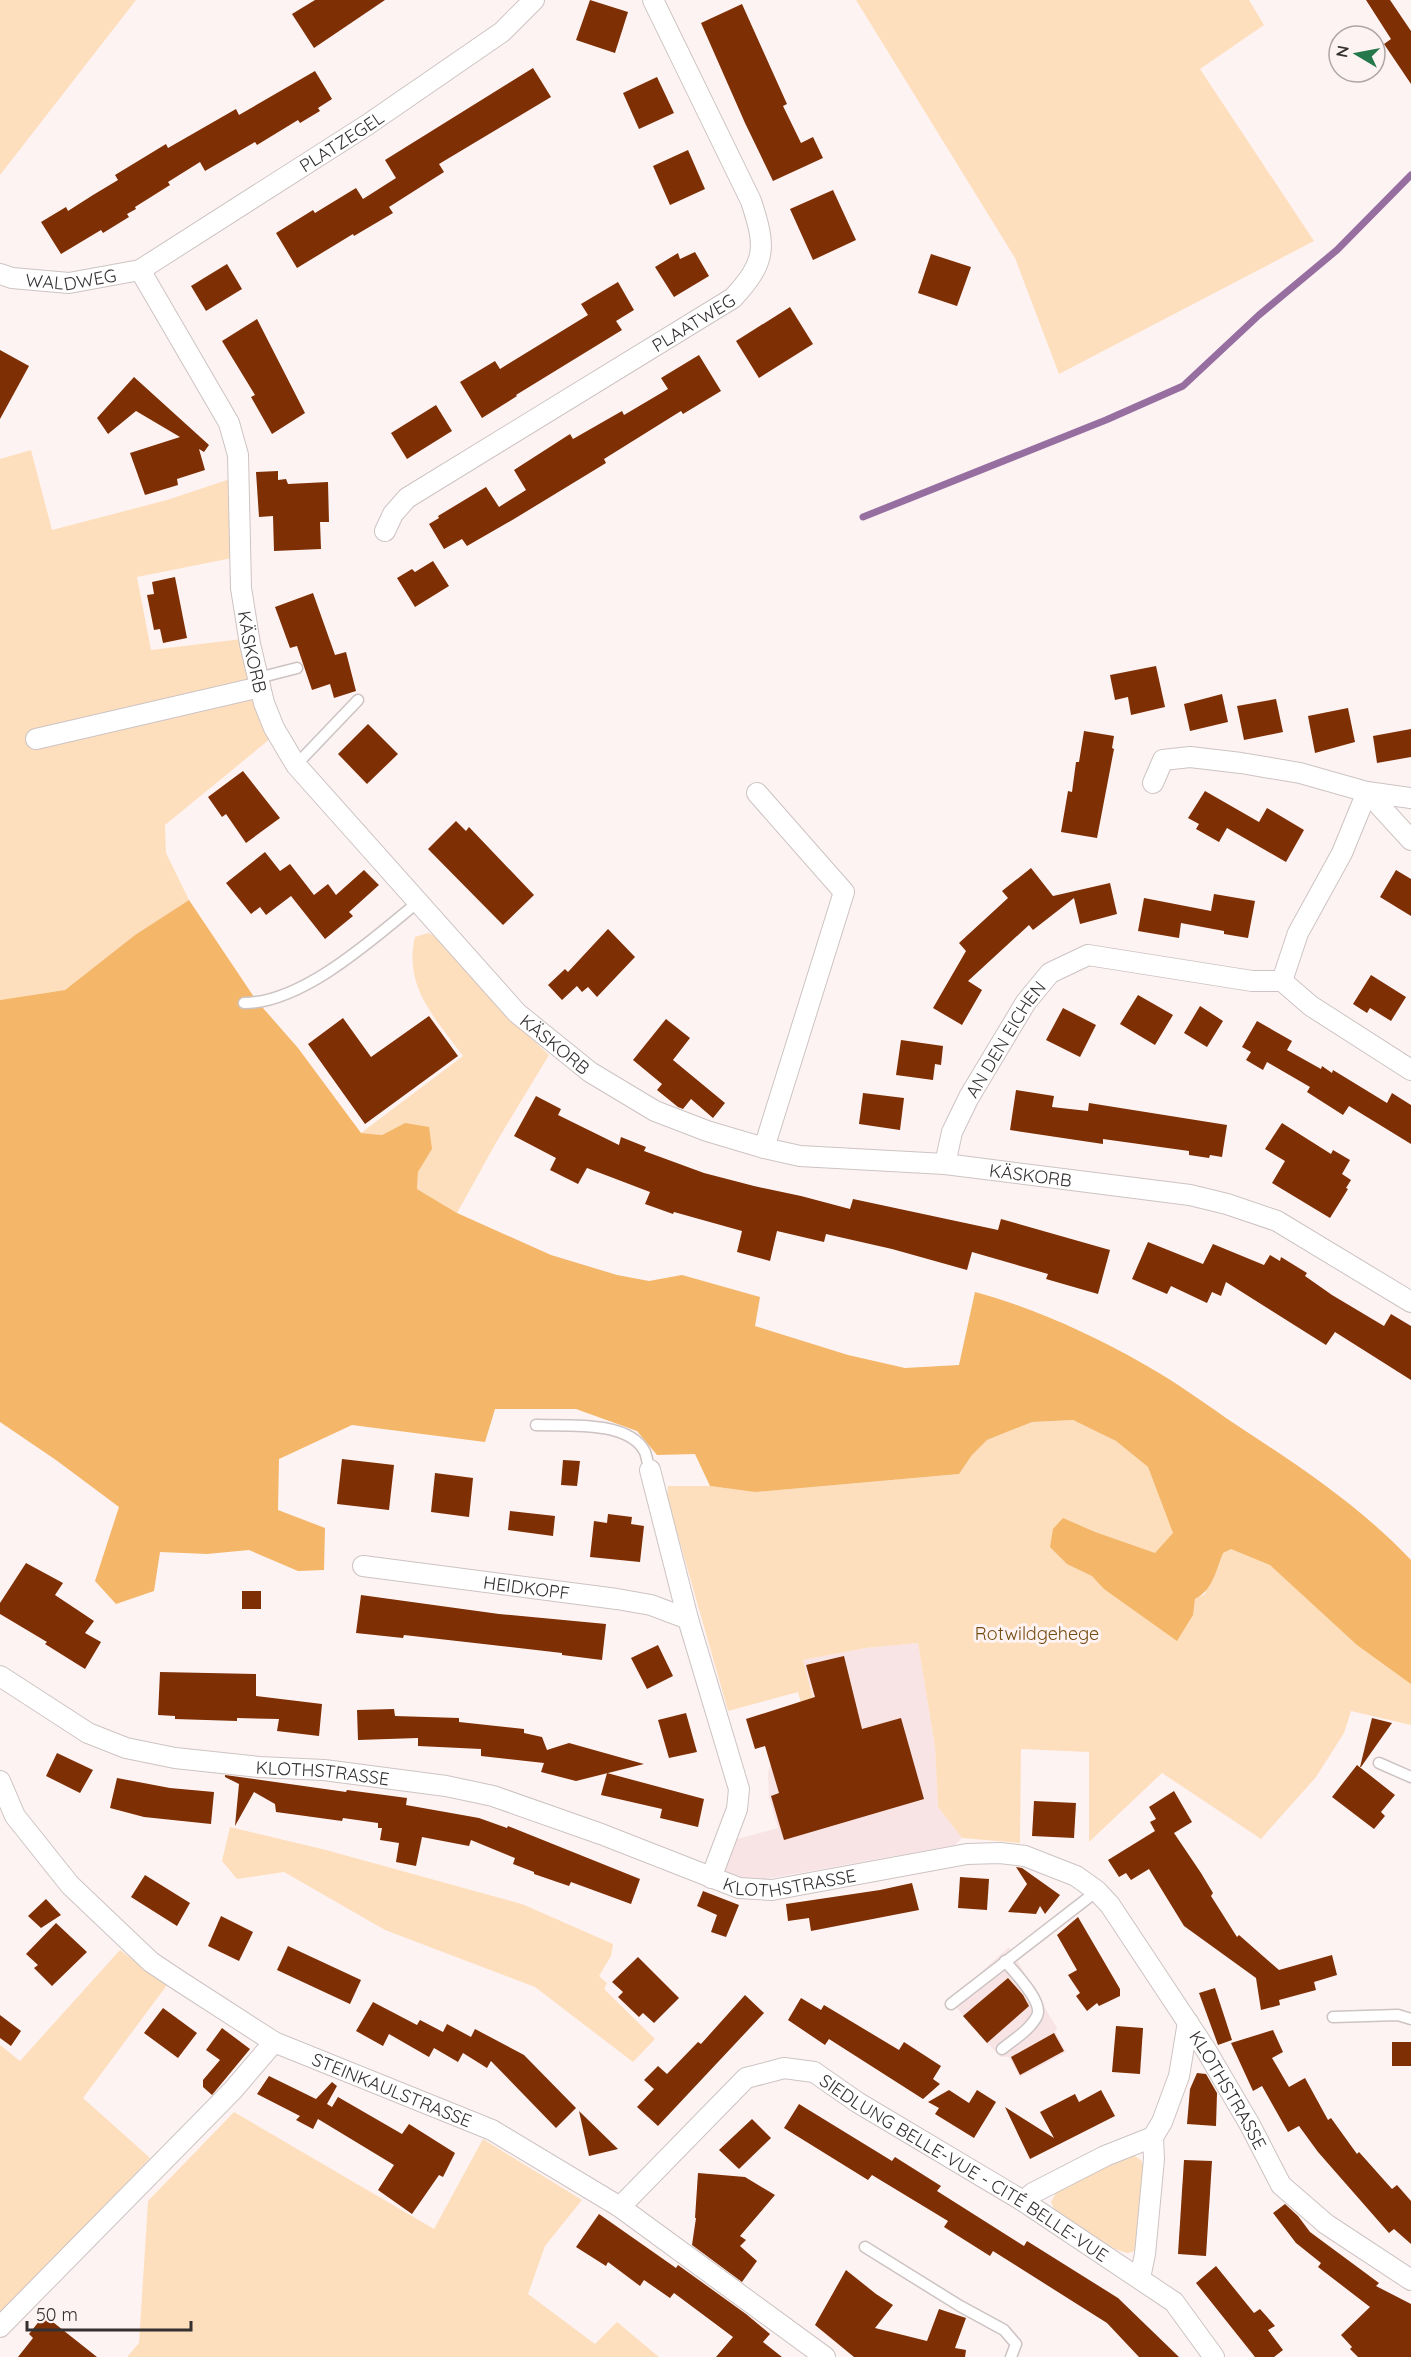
<svg xmlns="http://www.w3.org/2000/svg" width="1411" height="2357" font-family="Quicksand,sans-serif">
	<style>
		.built { fill: #f8e4e4 }
		.green { fill: #fddfbd }
		.forest { fill: #f4b668 }
		.lines { fill: none; stroke-linecap: round; stroke-linejoin: round }
		.stream { stroke: #976ea0; stroke-width: 7 }
		.building { fill: #7e2f04 }
		.service-casing { stroke: #cdc3c3; stroke-width: 13 }
		.minor-casing { stroke: #cdc3c3; stroke-width: 22 }
		.service { stroke: #fff; stroke-width: 10 }
		.minor { stroke: #fff; stroke-width: 20 }
		.labels { text-anchor: middle; dominant-baseline: central; stroke-width: 6; stroke-linejoin: round; paint-order: stroke }
		.street-label { font-size: 18px; fill: #353131; stroke: #fef3f3 }
		.park-label { font-size: 18px; fill: #744c10; stroke: #fef3f3 }
	</style>
	<rect width="100%" height="100%" fill="#fef3f3"/>
	<!-- built -->
	<g class="built">
		<polygon points="918,1643 935,1747 938,1807 962,1838 955,1845 777,1877 747,1880 722,1872 734,1840 778,1828 769,1797 768,1773 772,1760 825,1743 803,1660 866,1648"/>
		<polygon points="1009,1947 1057,2028 1055,2032 1066,2052 1020,2077 1009,2057 1001,2057 987,2043 950,2000"/>
	</g>
	<!-- green -->
	<g class="green">
		<polygon points="0,0 136,0 0,175"/>
		<polygon points="856,0 1249,0 1264,25 1200,69 1314,241 1059,374 1015,258"/>
		<polygon points="31,450 52,530 167,500 230,479 232,558 137,577 151,650 242,639 270,739 165,825 166,853 189,900 135,935 65,990 0,1000 0,459"/>
		<path d="M428,933L442,939L514,1022L549,1055L497,1141L457,1213L417,1189L418,1172L432,1149L405,1123L382,1135L361,1133L463,1056C436,1019 403,987 415,937Z"/>
		<polygon points="1073,1420 1116,1441 1148,1467 1168,1519 1190,1532 1194,1606 1195,1599 1205,1594 1219,1541 1411,1583 1411,1725 1351,1711 1344,1733 1316,1777 1261,1839 1162,1773 1089,1842 1089,1752 1021,1749 1020,1843 962,1838 938,1807 935,1747 918,1643 866,1648 803,1660 825,1744 813,1747 798,1692 728,1711 667,1497 668,1486 710,1486 755,1492 959,1474 972,1455 987,1440 1032,1422"/>
		<polygon points="230,1827 326,1850 522,1904 613,1944 611,1956 599,1976 607,1983 604,1989 655,2039 633,2062 535,1987 385,1930 284,1872 237,1879 222,1861"/>
		<polygon points="120,1950 167,1985 83,2098 150,2158 0,2318 0,2045 20,2061"/>
		<polygon points="234,2112 434,2229 483,2139 582,2200 545,2246 528,2294 595,2344 617,2322 659,2357 127,2357 139,2343 148,2201"/>
		<polygon points="1133,2155 1141,2160 1143,2165 1138,2246 1133,2252 1127,2253 1115,2249 1056,2213 1051,2202 1057,2191 1123,2157"/>
	</g>
	<!-- forest -->
	<path class="forest" d="M189,900L256,1000L298,1048L361,1133L382,1135L405,1123L429,1127L432,1149L418,1172L417,1189L457,1213L551,1255L617,1275L649,1281L682,1275L760,1297L755,1326L848,1355L905,1368L959,1365L975,1292C1034,1308 1093,1335 1147,1366C1178,1383 1208,1406 1238,1426C1299,1466 1361,1507 1411,1560V1684L1357,1645L1270,1565L1231,1549L1223,1553C1216,1570 1213,1590 1195,1599L1193,1615L1177,1641L1104,1589L1092,1576L1067,1564L1050,1547L1053,1529L1063,1518L1095,1532L1155,1553L1173,1533L1148,1467L1116,1441L1073,1420L1032,1422L987,1440L972,1455L959,1474L755,1492L710,1486L695,1454L657,1455L637,1431L576,1409H495L485,1442L352,1425L279,1459L278,1510L325,1528L324,1570L298,1571L249,1550L207,1554L160,1552L154,1591L116,1604L95,1581L119,1507L56,1460L0,1422V1000L65,990L135,935Z"/>
	<g class="lines">
		<!-- stream -->
		<polyline class="stream" points="863,517 1106,420 1183,386 1259,315 1337,250 1411,175"/>
	</g>
	<!-- building -->
	<g class="building">
		<polygon points="315,0 385,0 314,48 292,14"/>
		<polygon points="590,0 628,12 615,53 576,40"/>
		<polygon points="1366,0 1390,0 1411,31 1411,84 1384,44 1391,39"/>
		<polygon points="742,4 787,104 783,106 801,143 813,137 823,158 773,181 745,123 701,23"/>
		<polygon points="533,68 551,97 439,164 444,172 389,207 393,213 354,236 353,234 297,268 276,233 313,210 315,213 356,188 363,199 396,178 385,160"/>
		<polygon points="315,71 332,99 318,108 320,111 300,123 298,120 257,145 255,142 205,171 200,162 168,182 170,185 135,207 136,209 127,214 129,217 103,233 101,230 61,254 41,222 66,207 68,211 93,195 118,180 115,175 166,144 168,148 236,109 239,115"/>
		<polygon points="657,77 674,113 639,129 623,93"/>
		<polygon points="688,150 705,189 670,205 653,166"/>
		<polygon points="833,190 856,240 813,260 790,209"/>
		<polygon points="695,252 709,276 674,297 655,267 678,253 680,259"/>
		<polygon points="931,254 971,267 957,306 918,293"/>
		<polygon points="227,264 242,289 206,311 191,286"/>
		<polygon points="618,282 634,310 616,321 622,330 516,395 517,396 482,418 460,382 495,361 500,369 588,315 581,304"/>
		<polygon points="790,307 813,344 759,378 736,341"/>
		<polygon points="257,319 305,413 272,434 251,397 255,395 222,341"/>
		<polygon points="0,350 29,366 0,419"/>
		<polygon points="699,355 721,391 683,414 681,411 604,459 606,463 514,519 467,546 462,539 444,549 429,524 439,518 438,516 486,487 499,507 526,490 514,470 570,434 573,439 622,411 624,415 668,389 661,378"/>
		<polygon points="134,377 209,445 204,452 199,449 205,470 177,479 178,485 145,495 130,453 180,437 136,411 108,434 97,418"/>
		<polygon points="436,405 452,431 407,459 391,433"/>
		<polygon points="278,471 278,480 286,479 288,484 328,482 329,522 320,522 321,549 274,551 273,516 259,517 256,472"/>
		<polygon points="433,561 449,586 415,607 397,578 412,569 415,572"/>
		<polygon points="175,577 187,638 163,643 160,629 154,630 147,595 154,594 152,582"/>
		<polygon points="313,593 335,655 346,652 356,691 334,698 330,684 312,690 297,646 290,648 275,607"/>
		<polygon points="1156,666 1165,707 1131,715 1128,697 1115,700 1110,675"/>
		<polygon points="1222,694 1228,722 1190,731 1184,704"/>
		<polygon points="1276,699 1283,732 1244,740 1237,706"/>
		<polygon points="1348,708 1355,742 1315,753 1308,716"/>
		<polygon points="368,724 398,754 367,784 338,754"/>
		<polygon points="1411,729 1411,757 1377,763 1373,736"/>
		<polygon points="1084,731 1114,736 1112,748 1114,749 1097,838 1061,832 1068,791 1072,792 1076,762 1079,762"/>
		<polygon points="243,771 280,818 246,843 226,814 222,817 208,797"/>
		<polygon points="1205,791 1259,822 1267,808 1304,830 1286,862 1227,828 1219,842 1196,829 1199,824 1188,818"/>
		<polygon points="456,821 466,831 469,827 534,895 503,925 428,849"/>
		<polygon points="265,852 280,871 290,864 314,895 328,884 336,895 364,870 379,885 349,912 353,916 325,939 291,896 266,915 260,907 251,914 226,883"/>
		<polygon points="1031,868 1053,896 1110,883 1117,914 1080,924 1074,898 1033,930 1029,925 968,981 982,990 962,1025 933,1008 966,951 959,943 1008,898 1002,891"/>
		<polygon points="1396,870 1411,879 1411,916 1380,897"/>
		<polygon points="1214,894 1255,901 1248,938 1224,934 1224,931 1181,923 1179,938 1138,931 1144,898 1211,911"/>
		<polygon points="608,929 635,957 597,997 588,987 582,992 577,986 562,1000 548,985 565,969 568,972"/>
		<polygon points="1371,975 1406,997 1391,1021 1370,1008 1367,1013 1353,1004"/>
		<polygon points="1138,995 1173,1015 1155,1045 1120,1024"/>
		<polygon points="1200,1006 1223,1021 1207,1047 1184,1033"/>
		<polygon points="1063,1008 1096,1025 1080,1057 1046,1040"/>
		<polygon points="429,1016 458,1056 365,1124 308,1044 343,1018 371,1057"/>
		<polygon points="666,1019 690,1038 673,1060 725,1103 713,1118 691,1099 683,1109 678,1107 657,1090 662,1084 633,1060"/>
		<polygon points="1257,1021 1292,1041 1287,1050 1321,1069 1322,1066 1332,1073 1333,1070 1387,1103 1392,1093 1411,1105 1411,1144 1349,1106 1343,1115 1307,1092 1310,1087 1267,1062 1263,1070 1246,1060 1251,1052 1242,1047"/>
		<polygon points="901,1040 943,1046 941,1065 935,1064 933,1080 896,1075"/>
		<polygon points="1016,1090 1054,1096 1052,1107 1088,1111 1089,1103 1227,1125 1222,1157 1210,1155 1209,1158 1189,1155 1189,1151 1103,1139 1103,1144 1010,1130"/>
		<polygon points="863,1093 904,1098 900,1130 859,1124"/>
		<polygon points="536,1096 561,1109 558,1115 619,1145 621,1137 646,1147 644,1151 704,1173 754,1186 801,1196 850,1209 853,1199 998,1230 1001,1219 1110,1250 1098,1294 1046,1279 1048,1274 972,1252 967,1270 892,1249 826,1234 824,1242 777,1231 770,1261 737,1252 742,1231 674,1212 673,1214 645,1204 650,1192 587,1168 578,1184 550,1170 556,1158 514,1136"/>
		<polygon points="1282,1123 1331,1154 1333,1150 1350,1160 1342,1174 1351,1180 1346,1188 1348,1189 1330,1218 1272,1183 1285,1161 1265,1149"/>
		<polygon points="1148,1242 1203,1264 1213,1244 1264,1265 1270,1255 1280,1261 1281,1257 1307,1273 1305,1276 1332,1295 1384,1326 1391,1314 1411,1326 1411,1380 1335,1332 1326,1345 1226,1282 1221,1296 1212,1292 1207,1303 1171,1286 1167,1294 1132,1279"/>
		<polygon points="342,1459 394,1465 389,1510 337,1504"/>
		<polygon points="563,1460 580,1461 577,1486 561,1485"/>
		<polygon points="435,1473 473,1478 469,1517 431,1512"/>
		<polygon points="510,1511 555,1516 553,1536 508,1530"/>
		<polygon points="608,1514 632,1517 631,1524 644,1526 640,1562 590,1557 594,1521 607,1523"/>
		<polygon points="26,1563 63,1583 55,1595 94,1621 85,1633 101,1642 85,1669 45,1644 47,1642 0,1614 0,1603"/>
		<rect x="242" y="1591" width="19" height="18"/>
		<polygon points="361,1595 499,1614 606,1624 602,1660 562,1655 562,1653 404,1635 403,1638 356,1633"/>
		<polygon points="658,1645 673,1676 647,1689 631,1658"/>
		<polygon points="844,1656 862,1729 901,1718 924,1799 784,1840 771,1796 779,1793 765,1746 755,1749 746,1719 815,1697 806,1665"/>
		<polygon points="160,1672 256,1674 256,1696 322,1704 319,1736 277,1731 279,1719 237,1718 237,1721 175,1719 175,1716 158,1715"/>
		<polygon points="394,1709 395,1716 459,1718 459,1722 524,1729 524,1733 542,1737 547,1750 569,1743 644,1764 576,1781 541,1772 544,1763 481,1756 481,1749 418,1746 418,1738 358,1740 357,1710"/>
		<polygon points="686,1713 697,1752 669,1758 658,1720"/>
		<polygon points="1372,1718 1392,1723 1361,1767 1360,1767"/>
		<polygon points="57,1753 93,1770 80,1793 46,1776"/>
		<polygon points="1357,1765 1395,1795 1381,1812 1385,1816 1374,1829 1332,1797"/>
		<polygon points="607,1773 704,1799 698,1827 660,1818 662,1809 601,1795"/>
		<polygon points="225,1775 346,1792 347,1790 407,1798 406,1805 479,1818 507,1828 508,1826 640,1879 631,1904 571,1882 569,1886 534,1874 534,1872 513,1864 515,1858 471,1840 469,1846 422,1837 416,1866 396,1862 399,1843 380,1840 382,1828 378,1828 378,1823 343,1818 342,1821 276,1812 275,1804 254,1792 235,1826 239,1784 225,1777"/>
		<polygon points="117,1778 170,1788 214,1792 211,1824 144,1817 110,1808"/>
		<polygon points="1174,1791 1192,1822 1174,1833 1201,1873 1213,1893 1211,1896 1237,1937 1239,1935 1279,1970 1332,1955 1337,1975 1314,1982 1316,1990 1279,2000 1280,2005 1261,2010 1256,1978 1184,1926 1149,1869 1131,1880 1126,1873 1119,1877 1108,1860 1155,1831 1150,1822 1156,1819 1149,1807"/>
		<polygon points="1034,1801 1076,1803 1074,1838 1032,1836"/>
		<polygon points="1016,1867 1022,1868 1060,1895 1045,1914 1040,1906 1036,1914 1008,1912 1027,1884"/>
		<polygon points="145,1875 190,1903 177,1926 131,1897"/>
		<polygon points="960,1877 989,1879 987,1910 958,1908"/>
		<polygon points="912,1883 919,1910 811,1931 809,1918 788,1921 786,1904 880,1890"/>
		<polygon points="703,1891 739,1905 726,1937 711,1932 717,1915 697,1906"/>
		<polygon points="46,1899 61,1915 41,1928 28,1916"/>
		<polygon points="221,1916 253,1932 239,1961 208,1946"/>
		<polygon points="1078,1917 1120,1989 1120,1996 1099,2006 1097,2003 1087,2011 1076,1996 1080,1993 1068,1975 1077,1970 1057,1935"/>
		<polygon points="56,1923 87,1952 52,1986 34,1968 38,1965 26,1954"/>
		<polygon points="288,1946 361,1980 350,2004 277,1970"/>
		<polygon points="638,1957 679,1998 654,2023 643,2013 639,2017 618,1997 623,1992 612,1982"/>
		<polygon points="1008,1978 1023,1995 1029,2006 987,2043 963,2016"/>
		<polygon points="1215,1988 1232,2040 1218,2045 1199,1993"/>
		<polygon points="745,1995 764,2013 658,2126 637,2107 654,2089 644,2080 658,2066 667,2074 698,2042 701,2044"/>
		<polygon points="801,1998 821,2010 824,2005 899,2050 904,2042 941,2066 933,2079 940,2084 923,2099 829,2039 825,2045 788,2020"/>
		<polygon points="373,2002 417,2025 420,2020 443,2032 447,2024 471,2037 475,2029 524,2055 576,2108 556,2128 491,2061 487,2068 463,2053 458,2062 434,2048 429,2057 389,2034 383,2046 356,2031"/>
		<polygon points="163,2008 197,2033 178,2058 144,2033"/>
		<polygon points="0,2015 21,2031 11,2046 0,2038"/>
		<polygon points="1116,2026 1143,2028 1140,2074 1112,2072"/>
		<polygon points="222,2028 250,2049 212,2095 203,2087 203,2080 220,2060 206,2050"/>
		<polygon points="1273,2030 1283,2052 1272,2058 1289,2087 1305,2078 1328,2120 1331,2118 1357,2154 1359,2152 1392,2189 1397,2185 1411,2201 1411,2244 1394,2229 1389,2233 1318,2152 1299,2126 1288,2132 1262,2086 1253,2091 1231,2043"/>
		<polygon points="1054,2033 1064,2051 1020,2075 1011,2057"/>
		<rect x="1392" y="2042" width="19" height="24"/>
		<polygon points="1197,2073 1206,2074 1217,2093 1216,2126 1187,2124 1190,2089"/>
		<polygon points="269,2076 316,2099 332,2082 337,2086 327,2104 332,2107 338,2097 402,2134 409,2124 455,2153 443,2177 439,2175 412,2214 378,2190 394,2165 318,2119 313,2129 296,2120 300,2116 257,2094"/>
		<polygon points="949,2090 969,2103 977,2090 996,2102 974,2138 935,2114 939,2108 928,2102"/>
		<polygon points="1101,2090 1115,2116 1030,2159 1005,2107 1054,2138 1040,2112 1075,2094 1079,2102"/>
		<polygon points="799,2104 892,2161 895,2157 941,2186 937,2191 1024,2246 1027,2241 1118,2298 1179,2357 1139,2357 1107,2323 993,2251 990,2256 944,2227 948,2221 872,2175 868,2180 784,2128"/>
		<polygon points="579,2111 618,2149 589,2156"/>
		<polygon points="752,2119 771,2138 739,2169 719,2150"/>
		<polygon points="1184,2160 1212,2161 1206,2256 1178,2254"/>
		<polygon points="698,2173 745,2177 775,2195 740,2236 746,2240 740,2246 757,2261 742,2282 692,2245 696,2218 695,2218"/>
		<polygon points="1285,2204 1298,2216 1310,2232 1379,2283 1376,2286 1411,2304 1411,2357 1358,2357 1350,2349 1352,2347 1341,2335 1370,2307 1318,2267 1321,2263 1296,2243 1273,2213"/>
		<polygon points="599,2214 676,2268 678,2265 746,2314 770,2334 763,2342 782,2357 716,2357 733,2337 674,2293 670,2298 644,2280 640,2286 608,2262 606,2266 576,2247"/>
		<polygon points="1216,2266 1254,2313 1260,2309 1275,2326 1268,2330 1283,2350 1274,2357 1255,2357 1196,2283"/>
		<polygon points="846,2270 876,2294 893,2305 875,2328 927,2341 939,2309 966,2318 955,2348 966,2350 965,2357 854,2357 815,2325"/>
		<polygon points="44,2315 97,2357 18,2357 33,2338 29,2334"/>
	</g>
	<g class="lines">
		<defs>
			<g id="service">
				<polyline points="258,678 297,668"/>
				<polyline points="296,765 358,700"/>
				<path d="M244,1003C303,1003 374,938 418,902"/>
				<path d="M536,1425C566,1426 629,1420 645,1452C647,1458 648,1465 650,1470"/>
				<polyline points="1379,1763 1411,1777"/>
				<polyline points="951,2004 1097,1891"/>
				<polyline points="1333,2017 1398,2015 1411,2019"/>
				<path d="M1002,2049C1013,2040 1030,2030 1037,2016C1044,2002 1014,1972 1005,1961"/>
				<polyline points="865,2247 960,2306 1004,2330 1016,2344 1011,2357"/>
			</g>
			<g id="minor">
				<path id="s1" d="M140,270L229,423L238,455L241,588L250,644L264,703L274,728L296,765L517,1013L590,1072L655,1111L707,1131L764,1148L800,1156L945,1164L1190,1195L1227,1204L1277,1221L1411,1302"/>
				<path id="s2" d="M0,274L12,278L69,283L140,270L367,125L502,32L534,0"/>
				<path id="s3" d="M385,531L393,514L407,498L733,298C767,261 766,247 751,201L653,0"/>
				<polyline points="36,739 260,687"/>
				<polyline points="1153,783 1163,760 1190,757 1241,763 1300,773 1367,792 1411,840"/>
				<polyline points="757,793 844,892 764,1148"/>
				<polyline points="1282,981 1311,1006 1411,1070"/>
				<path id="s4" d="M945,1164L952,1132L969,1097L1026,1002L1050,973L1088,955L1252,981H1282L1298,933L1342,853L1367,792L1411,798"/>
				<polyline points="650,1470 688,1619 739,1789 737,1809 711,1878"/>
				<path id="s5" d="M363,1566L617,1599L651,1605L688,1619"/>
				<path id="s6" d="M0,1676L88,1733L126,1748L175,1758L259,1767L324,1770L446,1786L493,1796L601,1834L739,1888L772,1890L967,1854L1000,1853L1025,1856L1076,1876L1097,1891L1110,1905L1206,2050L1250,2125L1281,2185L1326,2224L1411,2280"/>
				<path id="s7" d="M0,1781L15,1816L70,1885L151,1962L178,1980L274,2042L492,2130L620,2207L825,2357"/>
				<polyline points="1023,2201 1033,2193 1105,2156 1153,2137"/>
				<path id="s8" d="M620,2207L746,2078L784,2068L814,2072L857,2102L1023,2201L1174,2302L1214,2357"/>
				<polyline points="1140,2278 1145,2254 1154,2159 1153,2137 1162,2122 1179,2076 1188,2022"/>
				<polyline points="0,2327 233,2090 274,2042"/>
			</g>
		</defs>
		<!-- service casing -->
		<use href="#service" class="service-casing"/>
		<!-- minor casing -->
		<use href="#minor" class="minor-casing"/>
		<!-- service -->
		<use href="#service" class="service"/>
		<!-- minor -->
		<use href="#minor" class="minor"/>
	</g>
	<g class="labels">
		<!-- street labels -->
		<g class="street-label">
			<text stroke="none"><textPath href="#s2" startOffset="381">PLATZEGEL</textPath></text>
			<text stroke="none"><textPath href="#s2" startOffset="72">WALDWEG</textPath></text>
			<text stroke="none"><textPath href="#s3" startOffset="376">PLAATWEG</textPath></text>
			<text stroke="none"><textPath href="#s1" startOffset="408">KÄSKORB</textPath></text>
			<text stroke="none"><textPath href="#s4" startOffset="140">AN DEN EICHEN</textPath></text>
			<text stroke="none"><textPath href="#s1" startOffset="912">KÄSKORB</textPath></text>
			<text stroke="none"><textPath href="#s1" startOffset="1416">KÄSKORB</textPath></text>
			<text stroke="none"><textPath href="#s5" startOffset="165">HEIDKOPF</textPath></text>
			<text stroke="none"><textPath href="#s6" startOffset="344">KLOTHSTRASSE</textPath></text>
			<text stroke="none"><textPath href="#s6" startOffset="830">KLOTHSTRASSE</textPath></text>
			<text stroke="none"><textPath href="#s7" startOffset="512">STEINKAULSTRASSE</textPath></text>
			<text stroke="none"><textPath href="#s6" startOffset="1388">KLOTHSTRASSE</textPath></text>
			<text stroke="none"><textPath href="#s8" startOffset="428">SIEDLUNG BELLE-VUE - CITÉ BELLE-VUE</textPath></text>
		</g>
		<!-- park labels -->
		<g class="park-label">
			<text x="1037" y="1633">Rotwildgehege</text>
		</g>
	</g>
	<!-- north arrow -->
	<g transform="translate(1357 54) rotate(280)"><circle r="28" fill="#fef3f3" stroke="#aea5a5" stroke-width="1.5"/>
	<path d="M0-4.5L10 22L0 15L-10 22Z" fill="#24784a"/>
	<text y="-9" font-size="16" font-weight="bold" text-anchor="middle" fill="#353131">N</text>
	</g>
	<!-- scale -->
	<path d="M27 2321v9h164v-9" fill="none" stroke="#353131" stroke-width="3"/>
	<text x="36" y="2321" font-size="18" fill="#353131" stroke="#fef3f3" stroke-width="4.5" paint-order="stroke">50 m</text>
</svg>
